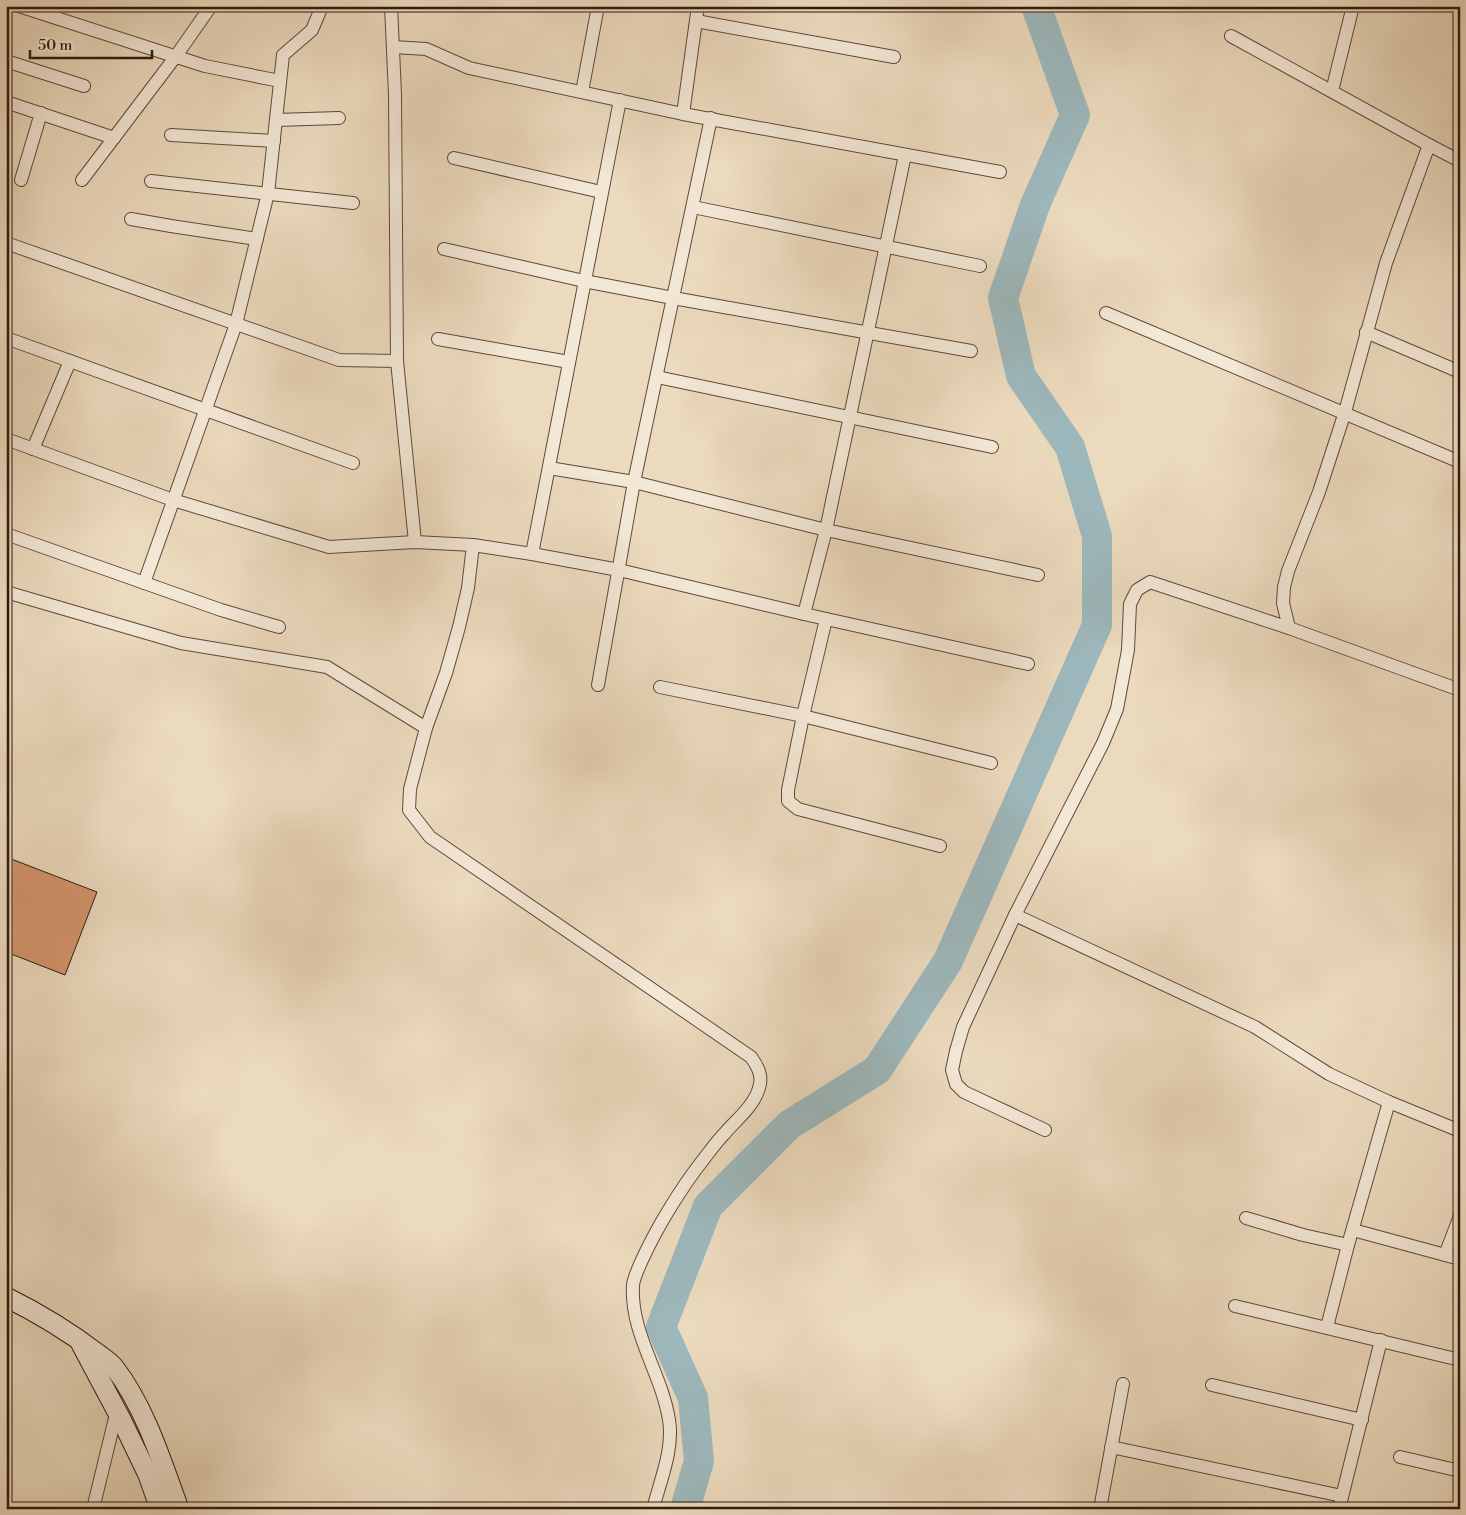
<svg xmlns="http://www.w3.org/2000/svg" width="1466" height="1515" font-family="'Libre Bodoni',serif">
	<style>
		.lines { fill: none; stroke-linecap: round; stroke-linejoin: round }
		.river { stroke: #9db8bc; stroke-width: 30 }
		.building { fill: #d4946c; stroke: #2e190f }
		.street-casing { stroke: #5e493b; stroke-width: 14 }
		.secondary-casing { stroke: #2e190f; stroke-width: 21 }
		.street { stroke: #f3e7d5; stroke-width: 12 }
		.secondary { stroke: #f3e7d5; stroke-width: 19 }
	</style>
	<rect width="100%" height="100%" fill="#ecdabe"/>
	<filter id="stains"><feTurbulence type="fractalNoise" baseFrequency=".004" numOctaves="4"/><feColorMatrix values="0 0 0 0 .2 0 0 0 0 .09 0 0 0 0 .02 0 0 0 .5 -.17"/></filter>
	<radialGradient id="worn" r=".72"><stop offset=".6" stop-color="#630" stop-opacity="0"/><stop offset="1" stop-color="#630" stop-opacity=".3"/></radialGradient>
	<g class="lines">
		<!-- river -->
		<polyline class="river" points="685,1509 699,1461 693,1398 661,1327 708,1206 789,1125 877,1070 948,961 1097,625 1097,536 1070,447 1021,376 1003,298 1035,205 1075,115 1036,6"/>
	</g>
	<!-- building -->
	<polygon class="building" points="6,857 97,892 65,975 6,952"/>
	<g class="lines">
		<defs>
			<g id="street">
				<polyline points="19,6 205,66 280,81"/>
				<polyline points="391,6 395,94 397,361 415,542"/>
				<polyline points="696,21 894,57"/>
				<polyline points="1231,36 1429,145 1386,263 1345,412 1319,492 1288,571 1284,587 1283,603 1289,628"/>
				<polyline points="393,47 426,49 469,68 683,114 1000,172"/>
				<polyline points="6,61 84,86"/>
				<polyline points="1332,91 1353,6"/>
				<polyline points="582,92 598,6"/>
				<polyline points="6,102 114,138"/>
				<polyline points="683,114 698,6"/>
				<polyline points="276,120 339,118"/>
				<polyline points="171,135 274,141"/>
				<polyline points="1429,145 1460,161"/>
				<polyline points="454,158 601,192"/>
				<polyline points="21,180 41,113"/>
				<polyline points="82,180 176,56 211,6"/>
				<polyline points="151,181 353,203"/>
				<polyline points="693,207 980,266"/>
				<polyline points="131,219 171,226 257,239"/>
				<polyline points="6,243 339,360 397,361"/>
				<polyline points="444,249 584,281 673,298 971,351"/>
				<polyline points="1106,313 1460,462"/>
				<polyline points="1366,332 1460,372"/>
				<polyline points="6,338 353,463"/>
				<polyline points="438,339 569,362"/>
				<polyline points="657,377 992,447"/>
				<polyline points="6,439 173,500 329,547 415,542 473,545 532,554 619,570 804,614 1028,664"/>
				<polyline points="33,449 70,361"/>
				<polyline points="549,468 634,482 826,530 1038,575"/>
				<polyline points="6,534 221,610 279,627"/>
				<path d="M473,545L468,588L459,627L446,673L426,728L410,789L409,810L430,837L751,1057C758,1067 763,1076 759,1088C754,1106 736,1120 725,1133C717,1141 710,1151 703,1160C681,1188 657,1227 642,1260C639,1267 634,1277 633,1285C630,1333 662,1374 669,1420C674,1449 660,1481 653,1509"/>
				<polyline points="532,554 620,100"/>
				<polyline points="144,583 236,324 268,193 283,55 312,30 322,6"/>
				<polyline points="6,592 181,643 327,667 426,728"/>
				<polyline points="804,614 826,530 905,155"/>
				<polyline points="826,619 803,716 788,790 788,801 798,809 940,846"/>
				<polyline points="598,685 634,482 711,118"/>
				<polyline points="660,687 803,716 991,763"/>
				<polyline points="1015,915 1255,1027 1329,1074 1389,1102 1460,1131"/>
				<polyline points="1045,1130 964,1092 956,1084 952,1070 956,1051 963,1027 1015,915 1103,743 1117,709 1128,650 1130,604 1137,590 1150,582 1289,628 1460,690"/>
				<polyline points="1246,1218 1303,1235 1348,1245"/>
				<polyline points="1353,1230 1460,1259"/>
				<polyline points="1445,1255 1460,1216"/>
				<polyline points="1235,1306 1460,1360"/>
				<polyline points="1327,1327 1348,1245 1389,1102"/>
				<polyline points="1212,1385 1362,1420"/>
				<polyline points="1111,1447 1342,1496"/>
				<polyline points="1400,1457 1460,1471"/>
				<polyline points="93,1509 117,1410"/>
				<polyline points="1100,1509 1123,1384"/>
				<polyline points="1339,1509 1381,1340"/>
			</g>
			<g id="secondary">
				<path d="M6,1297C38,1313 68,1331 97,1353C102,1357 110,1362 114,1367C145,1407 162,1462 179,1509"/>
				<polyline points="81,1344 122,1421 148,1475 160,1509"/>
			</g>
		</defs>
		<!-- street casing -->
		<use href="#street" class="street-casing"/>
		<!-- secondary casing -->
		<use href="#secondary" class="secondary-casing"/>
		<!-- street -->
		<use href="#street" class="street"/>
		<!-- secondary -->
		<use href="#secondary" class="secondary"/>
	</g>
	<!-- margin -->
	<rect width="1466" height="1515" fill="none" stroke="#ecdabe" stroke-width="25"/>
	<rect x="8" y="8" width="1451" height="1500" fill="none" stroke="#2e190f" stroke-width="2.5"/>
	<rect x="12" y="12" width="1441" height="1490" fill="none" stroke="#2e190f"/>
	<!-- scale -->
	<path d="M30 50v8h122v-8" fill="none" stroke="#2e190f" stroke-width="2.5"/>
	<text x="38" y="50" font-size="15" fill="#2e190f" stroke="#f3e7d5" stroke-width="4" paint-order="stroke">50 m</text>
	<rect width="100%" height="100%" filter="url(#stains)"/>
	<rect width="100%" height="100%" fill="url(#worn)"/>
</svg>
